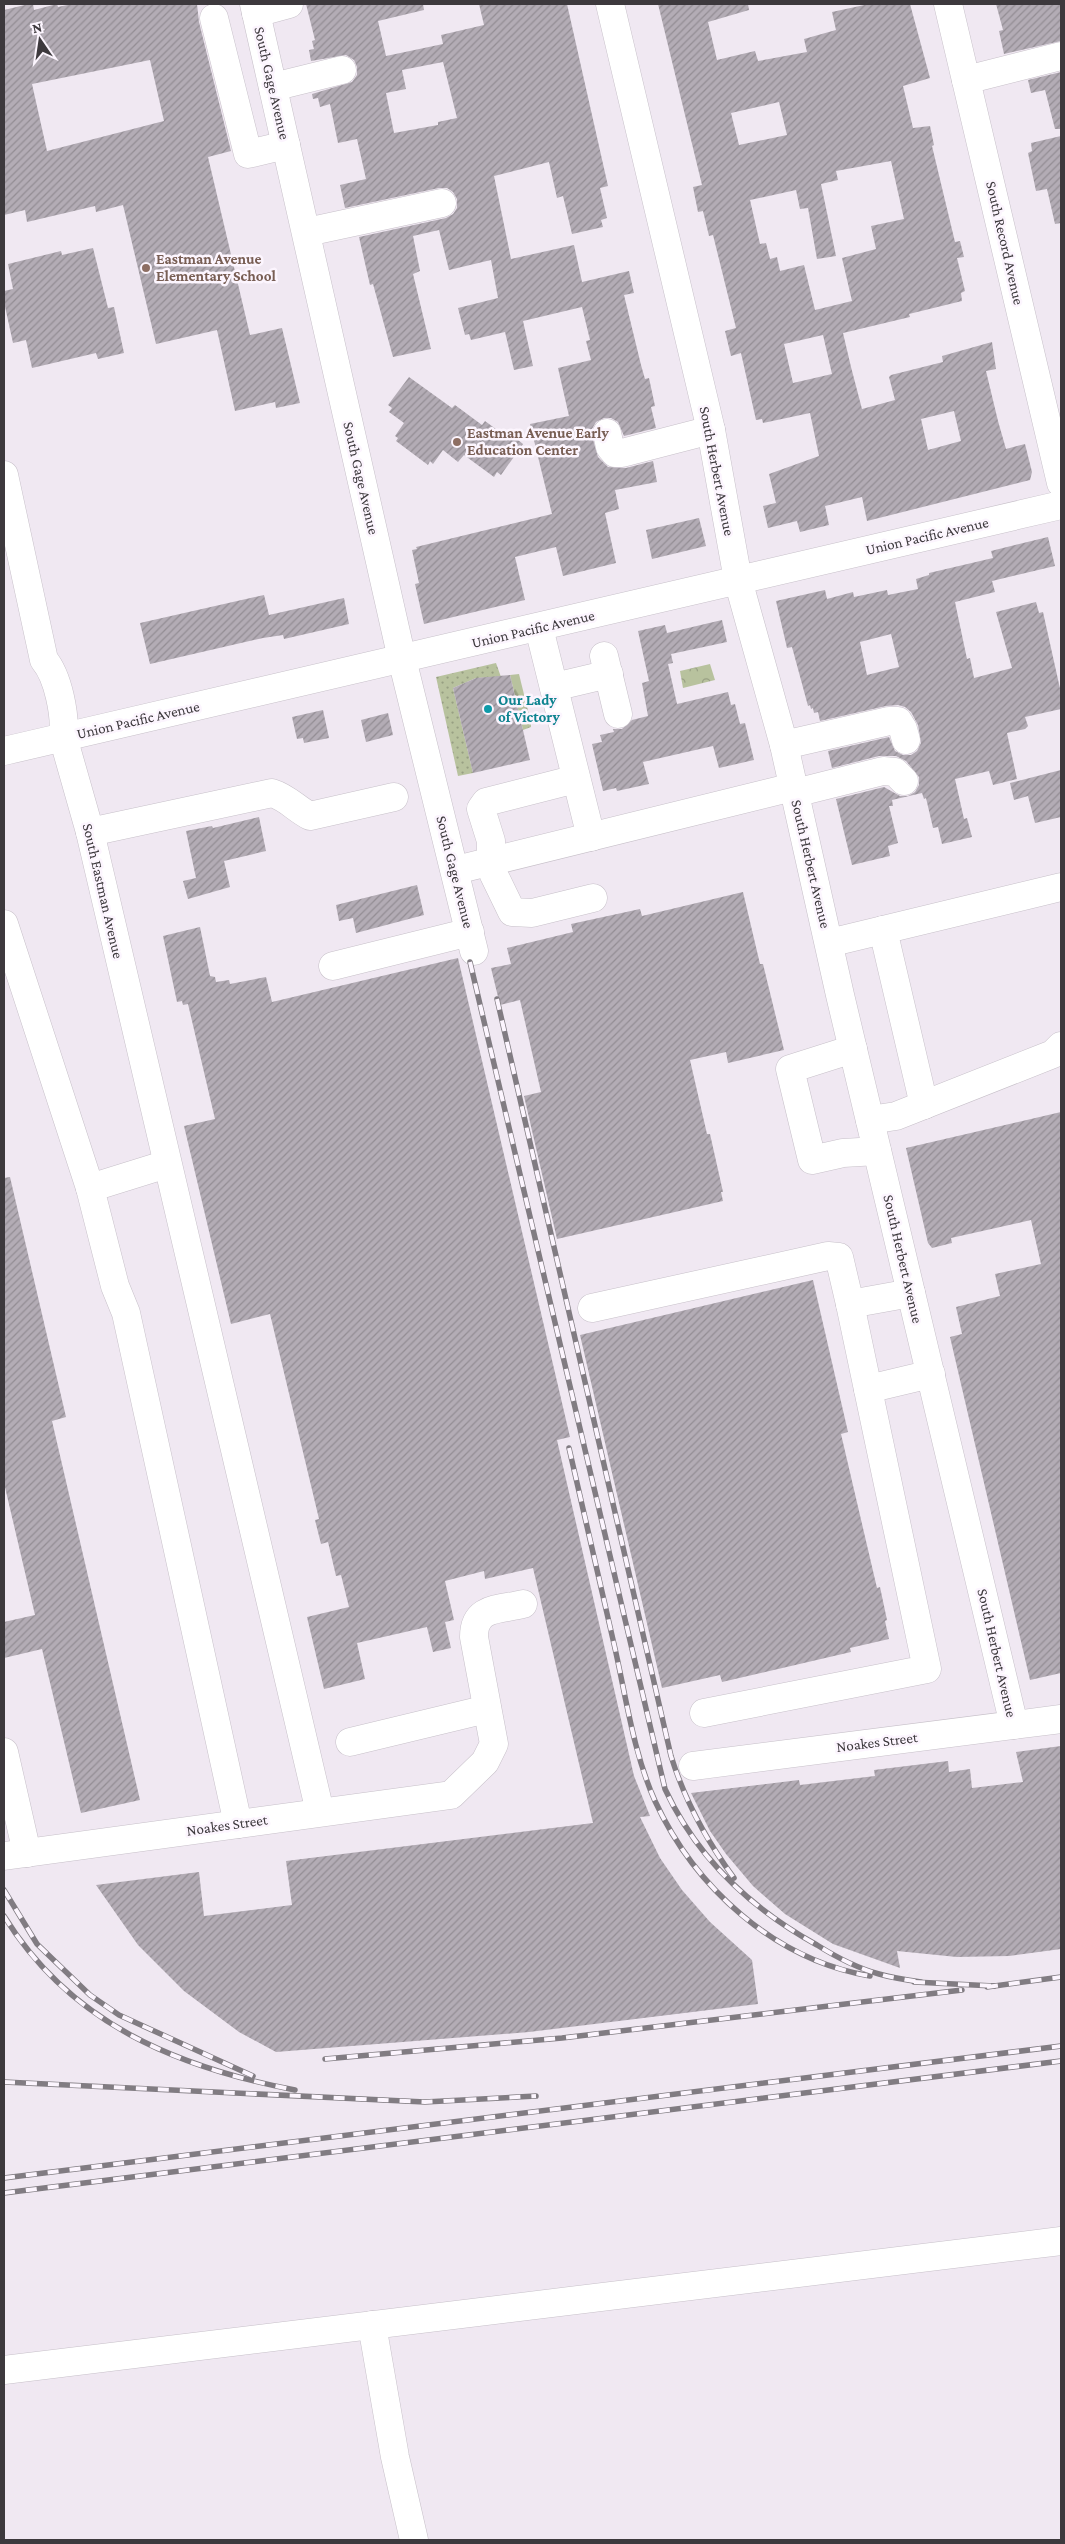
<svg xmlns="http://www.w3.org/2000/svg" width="1065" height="2544" font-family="'Crimson Pro',serif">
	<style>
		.grass { fill: url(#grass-dots) }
		.forest { fill: url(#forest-firs) }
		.park { fill: url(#park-crowns) }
		.building { fill: url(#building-hatch); fill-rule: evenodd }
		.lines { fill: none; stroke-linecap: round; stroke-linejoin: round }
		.minor-casing { stroke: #c7c0c9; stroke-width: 29 }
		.minor { stroke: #fff; stroke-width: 28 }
		.rail-casing { stroke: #817c82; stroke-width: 5.5 }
		.rail { stroke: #fcf5fe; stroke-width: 4; stroke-dasharray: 11; stroke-linecap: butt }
		.education-dot { fill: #8d6e63; stroke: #fcf5fe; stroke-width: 2 }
		.culture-dot { fill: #0f9aa8; stroke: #fcf5fe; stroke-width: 2 }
		.labels { text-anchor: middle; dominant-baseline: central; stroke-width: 5; stroke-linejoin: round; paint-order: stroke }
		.street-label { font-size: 15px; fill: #3d393d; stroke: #fcf5fe }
		.education-label { font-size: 15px; font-weight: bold; fill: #785e54; stroke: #fcf5fe; text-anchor: start }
		.culture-label { font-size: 15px; font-weight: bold; fill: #0d838f; stroke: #fcf5fe; text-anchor: start }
	</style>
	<defs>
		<pattern id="grass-dots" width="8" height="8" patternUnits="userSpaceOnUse" patternTransform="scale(1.25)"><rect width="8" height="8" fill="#b8c29e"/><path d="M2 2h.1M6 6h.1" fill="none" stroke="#979f82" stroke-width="1.8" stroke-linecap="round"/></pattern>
		<pattern id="forest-firs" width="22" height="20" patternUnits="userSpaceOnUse" patternTransform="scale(1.25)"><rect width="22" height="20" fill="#b8c29e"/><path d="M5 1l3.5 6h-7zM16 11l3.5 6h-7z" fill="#979f82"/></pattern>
		<pattern id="park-crowns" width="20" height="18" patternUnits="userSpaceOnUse" patternTransform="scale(1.25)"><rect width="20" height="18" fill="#b8c29e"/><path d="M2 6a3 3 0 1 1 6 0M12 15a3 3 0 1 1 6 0" fill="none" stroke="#979f82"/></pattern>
		<pattern id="building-hatch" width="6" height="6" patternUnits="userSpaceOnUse" patternTransform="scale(1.25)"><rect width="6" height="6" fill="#b3acb5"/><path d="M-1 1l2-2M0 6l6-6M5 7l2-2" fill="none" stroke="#938d94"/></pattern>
	</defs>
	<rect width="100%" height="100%" fill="#f0e8f2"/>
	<!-- grass -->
	<polygon class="grass" points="496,663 501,677 476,678 453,688 473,773 458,776 436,677"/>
	<!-- forest -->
	<polygon class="forest" points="519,674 531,723 531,727 523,730 510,675"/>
	<!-- park -->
	<polygon class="park" points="710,664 715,680 683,688 680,671"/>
	<!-- building -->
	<g class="building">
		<path d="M29,4H33L34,10L57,4L58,7L72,4H197L199,22L231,151L208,157L250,335L282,328L300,403L276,408L275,402L235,411L217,330L156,344L123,205L96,212L95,206L27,222L25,210L4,215V10ZM150,60L164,121L47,151L32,84Z"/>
		<path d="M306,4H423L424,10L378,21L386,56L443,44L441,35L484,25L479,4H567L608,186L600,188L607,218L601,220L603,227L572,234L563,196L557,198L549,162L494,176L511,259L574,245L582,282L629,271L634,293L624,295L641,365L645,379L649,378L655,406L651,407L656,428L624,436L618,422L611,418H604L596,422L592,429V436L598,457L608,467L626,468L653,461L657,482L615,490L619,509L605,513L616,563L563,576L556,547L515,557L525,600L424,624L415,584L419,583L412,550L417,549L416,547L552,514L530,424L569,416L558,368L591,360L586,341L590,340L582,307L523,321L533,366L514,370L505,332L471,340L469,334L465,335L458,308L498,298L491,260L449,270L439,230L413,236L420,271L413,274L431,349L393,357L373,284L370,285L359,237L446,218L453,214L457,208V199L453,192L447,188H439L345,208L340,185L366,179L357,139L338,143L330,104L320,107L318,98L313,99L312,94L352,82L357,75V67L354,60L346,55L311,61L309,50L314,49L312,41L315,40ZM443,62L457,118L438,122V125L394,133L386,93L406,89L402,70Z"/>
		<path d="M658,4H748L749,10L708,22L717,60L755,51L758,61L807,52L804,39L836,30L832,12L869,4H910L930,78L903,86L913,128L930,126L934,145L932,146L955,242L960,241L964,257L957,258L965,291L961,293L962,301L909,314L910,317L843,333L851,367L862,409L895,400L889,377L891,375L943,362L942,356L992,342L996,369L986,371L998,421L1006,449L1025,444L1032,472L1030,480L867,521L862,497L825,506L829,525L800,532L797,521L768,528L763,506L776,503L769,474L819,456L810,413L763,423L762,419L756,420L741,353L731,356L725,331L736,328L713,235L709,236L703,211L698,212L693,187L702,185ZM779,102L787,135L739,145L731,113ZM891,161L904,219L871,226L876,249L842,258L852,301L815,310L804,265L780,271L777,257L770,259L766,243L760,244L750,200L796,190L800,209L808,208L817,259L836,256L821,184L838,180L836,171ZM823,335L832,374L793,383L784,344ZM954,411L961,441L928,450L921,419Z"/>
		<polygon points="996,4 1061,4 1061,41 1004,54 999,31 1003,30"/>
		<polygon points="1061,72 1061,129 1055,129 1045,90 1031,93 1028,80"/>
		<polygon points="1061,136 1061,223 1055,224 1047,189 1036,191 1028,153 1032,151 1031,143"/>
		<polygon points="93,248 108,308 114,307 124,353 98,359 96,353 32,368 26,340 13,343 4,302 4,291 13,289 8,264 61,251 62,255"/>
		<polygon points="409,377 452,408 455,405 482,425 485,421 504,435 507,431 523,444 501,475 497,472 494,477 464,455 458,462 443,450 433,464 430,461 428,465 396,441 398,438 395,436 404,423 389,412 392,408 388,405"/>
		<polygon points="699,518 706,546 652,559 646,530"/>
		<path d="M1048,537L1055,566L992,581L995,592L955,602L967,659L970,658L974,678L1012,668L996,612L1036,602L1039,613L1043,612L1061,693V709L1025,717L1028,726L1025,729L1007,733L1017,779L993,785L989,771L955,779L964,819L967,818L972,837L942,844L938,827L933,828L926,798L924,799L922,793L892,800L893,806H889L898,843L888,846L890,856L852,865L836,799L884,787L900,796H908L915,792L919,785V777L906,761L896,756H879L832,768L828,751L889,737L895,751L903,755H911L917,751L921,743L918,725L911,712L905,707L898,705L886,706L820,721L818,712L814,713L813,708L811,709L810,705L808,706L792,647L787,648L776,601L825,590L827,599L853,592L854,597L887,590L888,595L918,589L916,579L929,575V573L993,558L991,551ZM891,634L899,667L867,675L860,642Z"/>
		<polygon points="264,595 269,615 344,598 349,624 284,639 283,635 263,638 150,664 140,623"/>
		<polygon points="722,620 727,642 671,654 673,663 668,664 677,704 728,692 731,705 735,704 740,724 745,723 754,760 719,768 713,746 643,762 649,784 617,791 616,788 603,791 592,744 602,742 600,735 614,732 613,729 622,729 632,720 648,716 642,683 649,681 638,631 665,625 667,633"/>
		<polygon points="510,675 530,760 473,773 453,688 476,678"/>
		<polygon points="323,710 329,738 304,743 303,738 297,739 292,717"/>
		<polygon points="388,713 393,735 366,742 361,720"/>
		<polygon points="1061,770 1061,817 1035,823 1028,796 1014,800 1010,783"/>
		<polygon points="259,817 266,851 224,861 230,887 188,899 183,881 196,878 186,831 212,826 213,828"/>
		<polygon points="417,885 424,915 356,933 353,918 339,921 336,905"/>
		<polygon points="743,892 760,964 763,964 784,1050 728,1063 726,1052 690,1060 707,1134 710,1134 723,1192 721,1192 723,1201 557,1239 524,1096 541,1092 520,1000 500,1005 491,968 511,964 507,948 573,932 571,924 640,909 642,916"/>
		<polygon points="200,927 210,976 215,977 216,982 229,980 230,984 266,977 272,1002 458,958 570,1437 557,1440 634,1776 650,1816 640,1817 660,1858 682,1890 710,1922 752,1960 758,2004 529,2032 276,2052 239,2032 184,1991 138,1945 96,1885 199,1872 204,1916 292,1905 286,1861 593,1823 533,1568 485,1579 484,1571 445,1581 454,1620 445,1622 451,1648 433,1652 427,1627 357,1643 365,1679 324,1689 307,1617 349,1607 341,1575 336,1576 328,1542 321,1544 315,1520 319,1519 270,1314 231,1324 184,1126 215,1119 188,1004 183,1005 182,1001 177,1002 163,936"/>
		<polygon points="1061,1112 1061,1673 1030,1680 950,1337 962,1334 956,1307 1000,1296 995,1274 1041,1264 1031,1220 951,1238 952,1243 932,1248 928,1243 906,1148"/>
		<polygon points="10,1177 66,1417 52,1421 140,1800 81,1813 42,1649 4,1658 4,1622 35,1615 4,1483 4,1178"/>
		<polygon points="813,1280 848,1432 841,1434 877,1588 880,1587 887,1620 885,1621 889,1639 850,1648 851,1652 722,1682 720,1675 662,1688 580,1335"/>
		<polygon points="1061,1746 1061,1949 1009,1956 957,1957 897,1951 900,1968 833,1944 785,1914 753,1886 726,1854 710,1831 691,1793 799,1780 800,1785 875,1776 874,1770 948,1761 949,1772 970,1769 972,1788 1023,1782 1016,1752"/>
	</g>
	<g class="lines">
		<defs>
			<g id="minor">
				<polyline points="254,4 402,659 474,951"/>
				<polyline points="610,4 711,430 738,580 784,745 840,995 1014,1725"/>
				<polyline points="948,4 1061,483"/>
				<polyline points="256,13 289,4"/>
				<polyline points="214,18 248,154 286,145"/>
				<polyline points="966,80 1061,56"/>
				<polyline points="273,87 342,70"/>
				<polyline points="307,232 442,203"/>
				<polyline points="607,433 610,447 615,453 622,453 711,430"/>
				<path d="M4,475L44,660C58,676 66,716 63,737L90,832L320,1812"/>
				<polyline points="539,628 591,837"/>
				<polyline points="604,656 618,714"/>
				<polyline points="554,687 609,674"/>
				<polyline points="784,745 889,721 898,721 903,729 906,740"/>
				<polyline points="4,751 1061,505"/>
				<polyline points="576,779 486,802 481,809 491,841 491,862 494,875 512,912 532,913 593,898"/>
				<polyline points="795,793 883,771 895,772 904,781"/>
				<path d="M90,832L272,793C288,798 296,809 310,816L394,797"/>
				<polyline points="456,870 793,787"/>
				<polyline points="4,924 90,1188"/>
				<polyline points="883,930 924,1105"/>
				<polyline points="829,943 1061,887"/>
				<polyline points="333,966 470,932"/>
				<polyline points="853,1049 790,1069 812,1160 843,1153 877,1151"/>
				<polyline points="870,1120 896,1116 1053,1054 1061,1046"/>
				<polyline points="167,1164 90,1188 115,1286 126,1313 238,1824"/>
				<polyline points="592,1308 828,1256 839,1257 850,1304 911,1293"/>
				<polyline points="868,1389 931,1374"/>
				<polyline points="704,1713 927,1669 850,1304"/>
				<polyline points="350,1742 487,1709"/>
				<polyline points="4,1752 27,1853"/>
				<polyline points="693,1766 1061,1719"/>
				<path d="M4,1856L451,1795L485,1762L494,1744L474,1637C474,1606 499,1610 523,1604"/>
				<polyline points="372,2325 395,2457 414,2540"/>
				<polyline points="4,2370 1061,2241"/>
			</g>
		</defs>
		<!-- minor casing -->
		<use href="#minor" class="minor-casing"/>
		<!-- minor -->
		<use href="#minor" class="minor"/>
		<defs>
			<g id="rail">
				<path d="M470,962L665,1789C697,1858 750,1908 817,1945C836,1957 857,1968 879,1974C893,1978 907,1980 921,1982"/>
				<path d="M497,999L671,1756C685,1801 706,1840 734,1878"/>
				<path d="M569,1448C584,1513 599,1578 614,1644C626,1696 633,1752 655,1801C695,1888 775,1960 870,1976"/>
				<polyline points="4,1890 37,1944 90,1995 119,2015 253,2076"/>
				<path d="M4,1916C70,2023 176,2067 295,2090"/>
				<polyline points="914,1982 994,1986"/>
				<polyline points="987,1987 1061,1977"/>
				<polyline points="325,2059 562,2038 962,1990"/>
				<polyline points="4,2082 425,2102 536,2096"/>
				<polyline points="4,2178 1061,2046"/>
				<polyline points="4,2193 1061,2061"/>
			</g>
		</defs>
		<!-- rail casing -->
		<use href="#rail" class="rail-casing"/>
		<!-- rail -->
		<use href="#rail" class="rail"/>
	</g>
	<!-- markers -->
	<g class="education-dot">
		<circle cx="146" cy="268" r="5"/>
		<circle cx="457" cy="442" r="5"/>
	</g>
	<circle class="culture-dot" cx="488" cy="709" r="5"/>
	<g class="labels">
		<!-- street labels -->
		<g class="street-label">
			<text transform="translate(272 83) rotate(77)">South Gage Avenue</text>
			<text transform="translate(1005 243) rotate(77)">South Record Avenue</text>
			<text transform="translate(717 471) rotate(79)">South Herbert Avenue</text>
			<text transform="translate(361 478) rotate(77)">South Gage Avenue</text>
			<text transform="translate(927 536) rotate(-13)">Union Pacific Avenue</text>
			<text transform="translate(533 629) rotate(-13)">Union Pacific Avenue</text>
			<text transform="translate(138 720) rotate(-13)">Union Pacific Avenue</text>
			<text transform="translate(811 864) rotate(77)">South Herbert Avenue</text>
			<text transform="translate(455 872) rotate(76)">South Gage Avenue</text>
			<text transform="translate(103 891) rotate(77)">South Eastman Avenue</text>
			<text transform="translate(903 1259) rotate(77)">South Herbert Avenue</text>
			<text transform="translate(997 1653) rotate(77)">South Herbert Avenue</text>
			<text transform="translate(877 1742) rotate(-7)">Noakes Street</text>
			<text transform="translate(227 1825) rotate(-8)">Noakes Street</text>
		</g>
		<!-- education labels -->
		<g class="education-label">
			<text x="156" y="259">Eastman Avenue<tspan x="156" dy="17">Elementary School</tspan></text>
			<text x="467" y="433">Eastman Avenue Early<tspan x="467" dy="17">Education Center</tspan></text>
		</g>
		<!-- culture labels -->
		<g class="culture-label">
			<text x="498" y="700">Our Lady<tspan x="498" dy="17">of Victory</tspan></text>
		</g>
	</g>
	<!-- border -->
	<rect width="1065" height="2544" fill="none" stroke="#3d393d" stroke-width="10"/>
	<!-- north arrow -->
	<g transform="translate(40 40) rotate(347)" stroke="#fcf5fe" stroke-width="4" paint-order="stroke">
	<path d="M0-4L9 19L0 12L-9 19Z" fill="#3d393d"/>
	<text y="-8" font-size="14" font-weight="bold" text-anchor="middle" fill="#3d393d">N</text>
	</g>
</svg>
